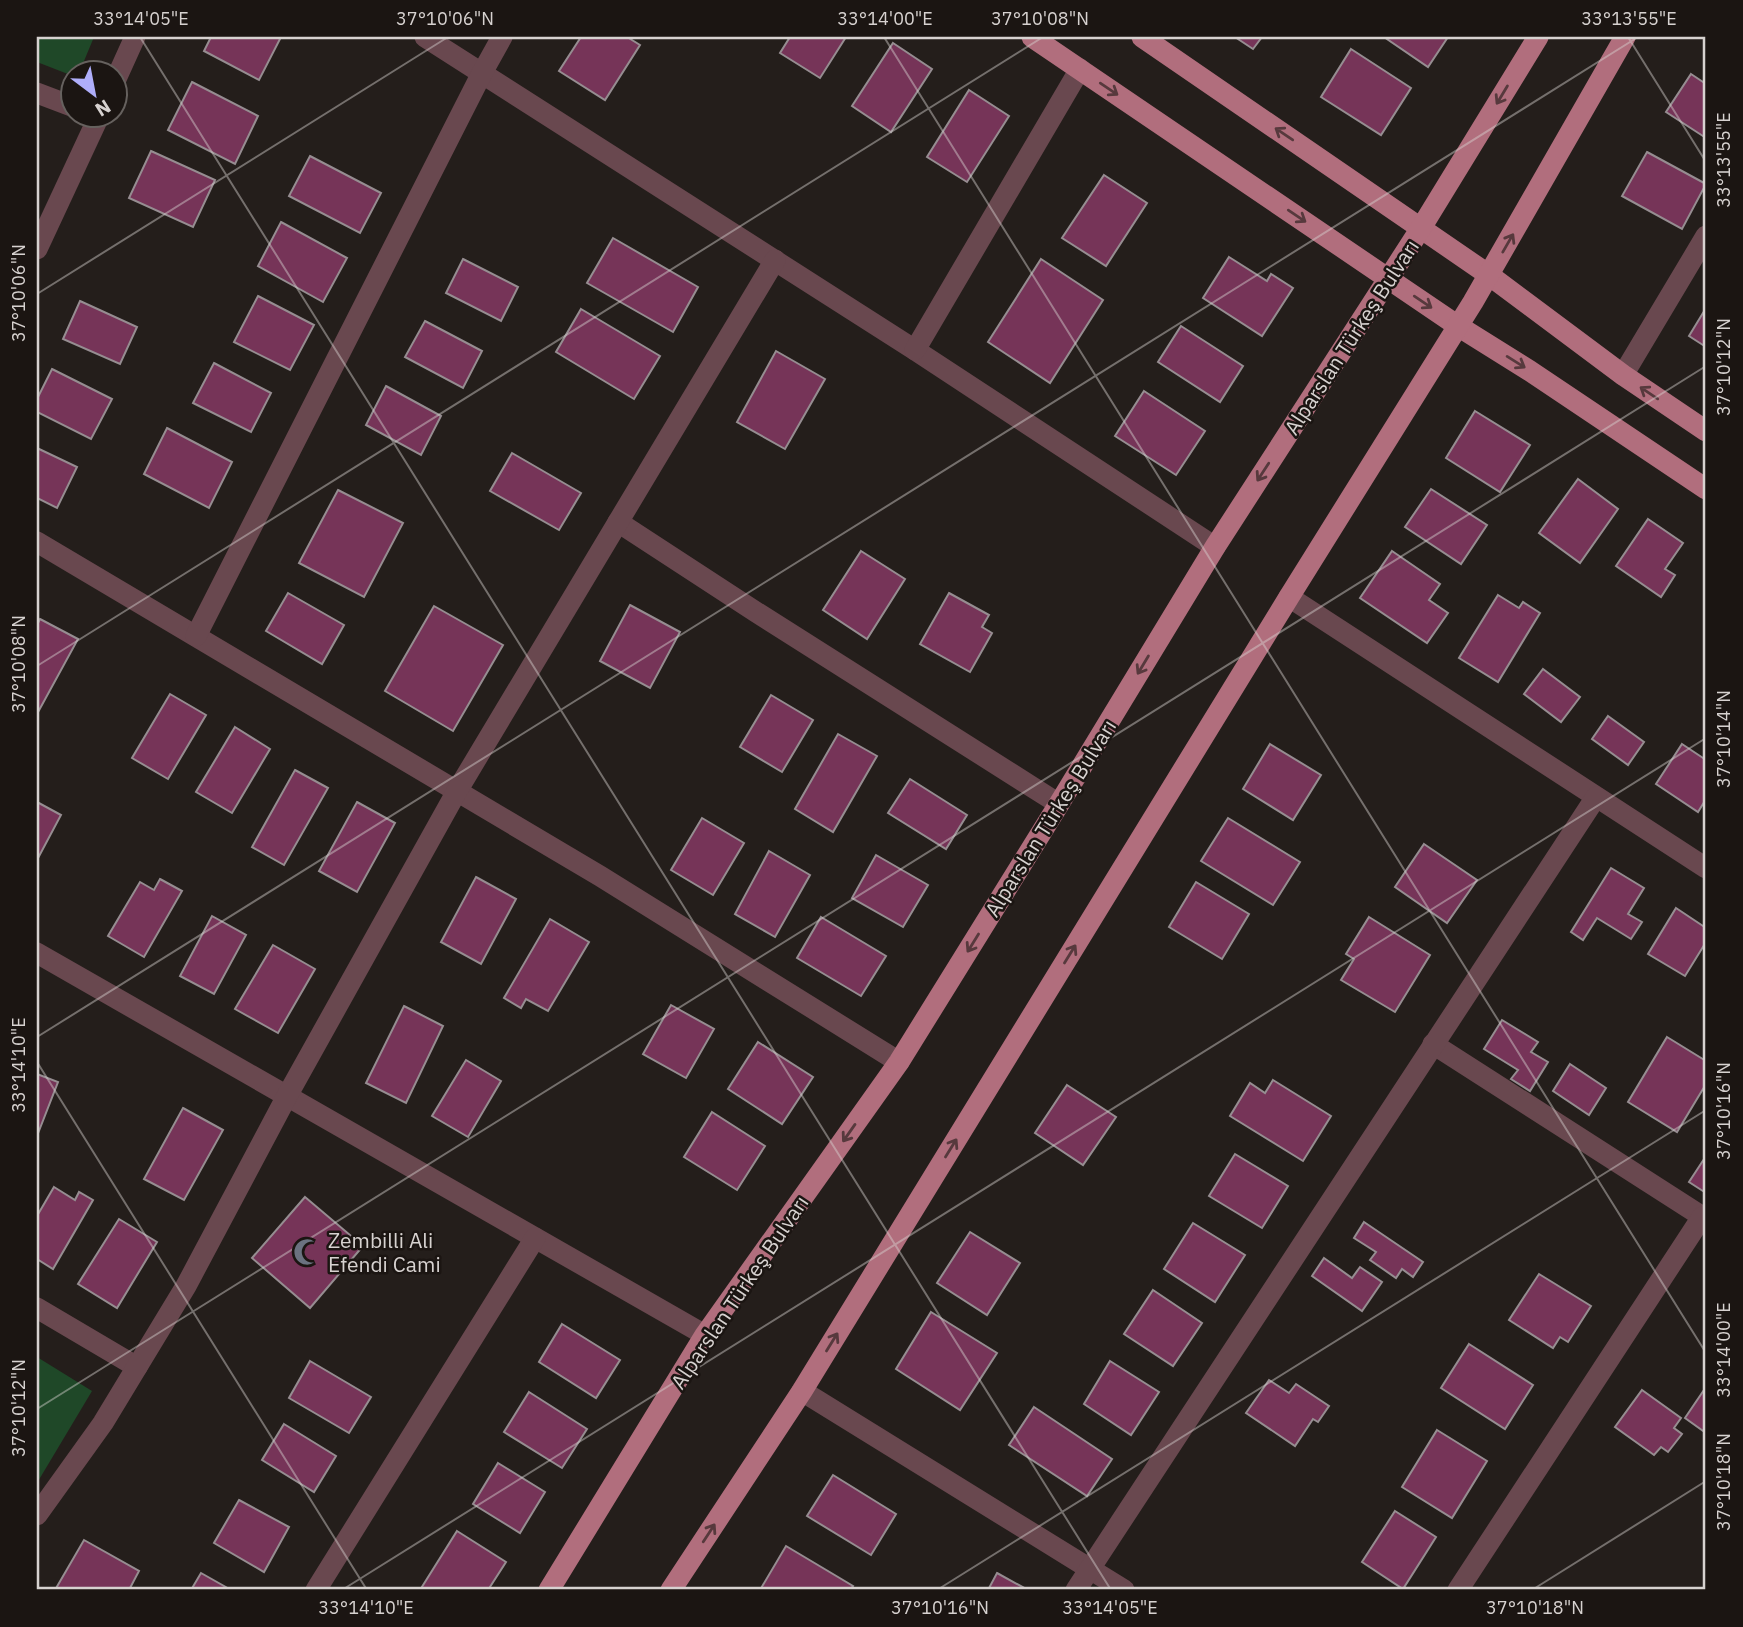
<svg xmlns="http://www.w3.org/2000/svg" width="1743" height="1627" font-family="'IBM Plex Sans',sans-serif">
	<style>
		.green { fill: #1f4828 }
		.building { fill: #763458; stroke: #968d91; stroke-width: 2 }
		.lines { fill: none; stroke-linecap: round; stroke-linejoin: round }
		.minor { stroke: #69484f; stroke-width: 21 }
		.major { stroke: #b16e7d; stroke-width: 21 }
		.oneway { stroke: #57393d }
		.ticks { fill: none; stroke: #d7d2d0; stroke-width: 2; stroke-opacity: 0.45 }
		.labels { text-anchor: middle; dominant-baseline: central; stroke-width: 5; stroke-linejoin: round; paint-order: stroke }
		.street-label { font-size: 21px; fill: #d7d2d0; stroke: #1b1512 }
		.poi-label { font-size: 21px; fill: #d7d2d0; stroke: #1b1512; text-anchor: start }
		.neatline { fill: none; stroke: #d7d2d0; stroke-width: 2.5 }
		.ticks-label { font-size: 18px; text-anchor: middle; fill: #d7d2d0 }
	</style>
	<rect width="100%" height="100%" fill="#241e1b"/>
	<!-- green -->
	<g class="green">
		<polygon points="37,37 94,37 79,73 74,74 73,76 37,62"/>
		<polygon points="37,1357 92,1391 37,1483"/>
	</g>
	<!-- building -->
	<g class="building">
		<polygon points="211,37 281,37 259,80 204,51"/>
		<polygon points="581,37 627,37 640,45 605,100 559,71"/>
		<polygon points="790,37 846,37 820,78 780,53"/>
		<polygon points="1235,37 1262,37 1253,49"/>
		<polygon points="1384,37 1448,37 1428,67"/>
		<polygon points="893,43 932,69 891,132 852,106"/>
		<polygon points="1351,49 1411,88 1381,135 1321,97"/>
		<polygon points="1691,74 1706,84 1706,138 1666,112"/>
		<polygon points="192,82 258,116 235,164 168,130"/>
		<polygon points="969,90 1009,116 967,182 927,157"/>
		<polygon points="151,151 215,180 193,227 129,198"/>
		<polygon points="1647,152 1706,184 1682,229 1622,196"/>
		<polygon points="310,156 381,193 360,233 289,196"/>
		<polygon points="1104,175 1147,203 1106,266 1062,238"/>
		<polygon points="281,222 347,258 323,302 258,266"/>
		<polygon points="613,238 698,287 673,332 587,283"/>
		<polygon points="1229,257 1267,281 1271,274 1293,288 1262,336 1203,298"/>
		<polygon points="463,259 518,287 501,321 446,293"/>
		<polygon points="1041,259 1103,300 1050,383 988,342"/>
		<polygon points="258,296 314,325 290,370 234,342"/>
		<polygon points="80,301 137,327 120,364 63,339"/>
		<polygon points="1706,308 1706,347 1689,336"/>
		<polygon points="581,309 660,356 634,399 556,352"/>
		<polygon points="425,321 482,351 463,388 405,357"/>
		<polygon points="1181,326 1243,366 1220,402 1158,362"/>
		<polygon points="776,351 825,379 785,449 737,422"/>
		<polygon points="214,363 271,393 251,432 193,403"/>
		<polygon points="52,369 112,399 91,439 37,412 37,399"/>
		<polygon points="386,386 441,416 421,455 366,425"/>
		<polygon points="1144,391 1205,431 1176,475 1115,436"/>
		<polygon points="1475,411 1530,445 1500,492 1446,458"/>
		<polygon points="167,428 232,462 209,508 144,474"/>
		<polygon points="37,448 77,467 57,508 37,498"/>
		<polygon points="512,453 581,493 559,530 490,491"/>
		<polygon points="1578,479 1618,509 1580,563 1539,533"/>
		<polygon points="1431,489 1487,525 1461,564 1405,527"/>
		<polygon points="338,490 403,523 364,597 299,563"/>
		<polygon points="1648,519 1683,543 1665,569 1675,575 1661,597 1616,566"/>
		<polygon points="861,551 905,579 867,639 823,610"/>
		<polygon points="1392,551 1440,584 1429,600 1448,613 1427,643 1360,598"/>
		<polygon points="288,593 344,625 322,664 266,631"/>
		<polygon points="949,593 989,615 982,627 992,633 970,672 920,644"/>
		<polygon points="1498,595 1519,608 1523,602 1540,613 1498,682 1459,658"/>
		<polygon points="630,605 680,632 650,688 600,661"/>
		<polygon points="434,606 503,645 453,731 385,691"/>
		<polygon points="40,619 78,639 37,714 37,625"/>
		<polygon points="1543,669 1580,697 1561,722 1524,694"/>
		<polygon points="170,694 206,715 168,779 132,758"/>
		<polygon points="771,695 813,720 782,772 740,747"/>
		<polygon points="1608,716 1644,742 1628,765 1592,739"/>
		<polygon points="235,727 270,749 232,813 196,792"/>
		<polygon points="838,734 877,756 833,832 795,809"/>
		<polygon points="1270,744 1321,775 1293,820 1243,789"/>
		<polygon points="1682,744 1706,760 1706,799 1698,812 1656,784"/>
		<polygon points="295,770 328,788 284,865 252,847"/>
		<polygon points="910,779 967,815 946,849 888,813"/>
		<polygon points="37,802 61,815 37,860"/>
		<polygon points="357,802 395,823 357,892 319,871"/>
		<polygon points="702,818 744,843 713,895 671,870"/>
		<polygon points="1228,818 1300,862 1273,905 1201,861"/>
		<polygon points="1424,844 1477,880 1447,923 1395,887"/>
		<polygon points="769,851 810,875 775,937 735,914"/>
		<polygon points="876,855 928,885 903,927 852,898"/>
		<polygon points="1611,868 1644,888 1628,914 1642,922 1631,939 1597,918 1583,940 1571,932"/>
		<polygon points="476,877 516,899 481,964 441,942"/>
		<polygon points="160,879 182,891 144,957 108,936 140,882 154,890"/>
		<polygon points="1196,882 1249,914 1222,959 1169,927"/>
		<polygon points="1676,908 1706,928 1706,942 1685,976 1648,954"/>
		<polygon points="212,916 246,935 214,994 180,976"/>
		<polygon points="821,917 886,956 861,996 797,958"/>
		<polygon points="1369,917 1430,955 1395,1012 1341,980 1354,959 1346,954"/>
		<polygon points="550,919 589,942 548,1011 526,999 521,1008 504,998"/>
		<polygon points="273,945 315,969 278,1033 235,1009"/>
		<polygon points="671,1005 714,1029 686,1078 643,1054"/>
		<polygon points="404,1006 443,1026 406,1103 366,1083"/>
		<polygon points="1502,1020 1538,1042 1531,1052 1548,1062 1530,1091 1511,1079 1518,1070 1484,1049"/>
		<polygon points="1667,1037 1706,1061 1706,1084 1677,1132 1628,1102"/>
		<polygon points="758,1042 813,1077 782,1124 728,1089"/>
		<polygon points="466,1060 501,1081 468,1137 432,1116"/>
		<polygon points="1570,1064 1606,1088 1589,1115 1553,1091"/>
		<polygon points="37,1074 58,1082 37,1136"/>
		<polygon points="1273,1080 1331,1116 1303,1161 1230,1116 1250,1083 1265,1093"/>
		<polygon points="1067,1085 1116,1117 1083,1165 1035,1133"/>
		<polygon points="183,1108 223,1130 184,1200 144,1179"/>
		<polygon points="712,1112 765,1146 737,1190 684,1157"/>
		<polygon points="1235,1154 1288,1186 1262,1228 1209,1196"/>
		<polygon points="1706,1156 1706,1193 1689,1182"/>
		<polygon points="54,1187 75,1200 79,1192 93,1200 53,1269 37,1259 37,1216"/>
		<polygon points="305,1197 363,1246 310,1308 252,1258"/>
		<polygon points="119,1219 157,1242 117,1308 78,1284"/>
		<polygon points="1364,1222 1423,1262 1413,1277 1402,1269 1396,1278 1370,1260 1376,1252 1354,1238"/>
		<polygon points="1193,1223 1245,1255 1215,1302 1164,1269"/>
		<polygon points="970,1232 1020,1263 987,1315 937,1283"/>
		<polygon points="1324,1258 1352,1278 1360,1267 1382,1282 1362,1311 1312,1276"/>
		<polygon points="1539,1274 1591,1306 1568,1342 1560,1337 1553,1348 1509,1320"/>
		<polygon points="1153,1290 1202,1323 1173,1366 1124,1334"/>
		<polygon points="931,1312 997,1353 960,1410 896,1369"/>
		<polygon points="562,1324 620,1360 596,1398 539,1362"/>
		<polygon points="1469,1344 1533,1385 1505,1429 1441,1388"/>
		<polygon points="310,1361 371,1397 349,1433 289,1398"/>
		<polygon points="1110,1361 1159,1392 1131,1435 1084,1404"/>
		<polygon points="1269,1380 1289,1393 1296,1384 1329,1406 1318,1422 1313,1419 1295,1446 1246,1413"/>
		<polygon points="1706,1387 1706,1433 1685,1418"/>
		<polygon points="1642,1390 1681,1418 1674,1428 1682,1434 1668,1452 1661,1447 1654,1455 1615,1427"/>
		<polygon points="529,1392 587,1429 562,1468 504,1432"/>
		<polygon points="1034,1407 1112,1459 1087,1496 1009,1445"/>
		<polygon points="284,1424 336,1456 314,1492 262,1460"/>
		<polygon points="1437,1430 1487,1461 1452,1518 1402,1487"/>
		<polygon points="498,1463 545,1492 520,1533 473,1504"/>
		<polygon points="833,1475 896,1514 871,1555 807,1516"/>
		<polygon points="239,1500 289,1527 264,1572 214,1543"/>
		<polygon points="1395,1511 1436,1537 1403,1589 1362,1562"/>
		<polygon points="457,1531 506,1562 488,1590 420,1590"/>
		<polygon points="84,1540 139,1571 129,1590 55,1590"/>
		<polygon points="786,1546 853,1586 850,1590 760,1590"/>
		<polygon points="201,1573 231,1590 191,1590"/>
		<polygon points="997,1573 1028,1590 988,1590"/>
	</g>
	<g class="lines">
		<!-- minor -->
		<g class="minor">
			<polyline points="425,37 915,350 1215,547"/>
			<polyline points="116,79 135,37"/>
			<polyline points="37,93 74,107"/>
			<polyline points="37,249 99,116"/>
			<polyline points="915,350 1080,69"/>
			<polyline points="1623,375 1706,236"/>
			<polyline points="618,522 756,612 1059,804"/>
			<polyline points="37,542 600,876 899,1062"/>
			<polyline points="1289,597 1706,868"/>
			<polyline points="196,636 482,73 502,37"/>
			<polyline points="37,953 705,1335"/>
			<polyline points="1433,1044 1706,1219"/>
			<polyline points="37,1308 137,1367"/>
			<polyline points="802,1391 1124,1590"/>
			<polyline points="37,1515 103,1423 186,1286 287,1096 457,791 775,260"/>
			<polyline points="316,1590 535,1238"/>
			<polyline points="1076,1590 1596,797"/>
			<polyline points="1458,1590 1702,1217"/>
		</g>
		<!-- major -->
		<g class="major">
			<polyline points="1032,37 1458,326 1530,371 1706,489"/>
			<polyline points="1142,37 1489,275 1623,375 1706,431"/>
			<polyline points="549,1590 705,1335 899,1062 1059,804 1215,547 1421,228 1538,37"/>
			<polyline points="671,1590 802,1391 1289,597 1473,302 1625,37"/>
		</g>
	</g>
	<!-- one-way arrows -->
	<defs><path id="oneway-shaft" d="M-6 0H5M1.5-3L5.5 0L1.5 3" fill="none" stroke-width="1.6" stroke-linecap="round" stroke-linejoin="round" transform="scale(1.75)"/></defs>
	<g class="oneway">
		<use href="#oneway-shaft" transform="translate(1109 89) rotate(34)"/>
		<use href="#oneway-shaft" transform="translate(1502 95) rotate(121)"/>
		<use href="#oneway-shaft" transform="translate(1284 134) rotate(-146)"/>
		<use href="#oneway-shaft" transform="translate(1297 216) rotate(34)"/>
		<use href="#oneway-shaft" transform="translate(1508 243) rotate(-60)"/>
		<use href="#oneway-shaft" transform="translate(1423 302) rotate(34)"/>
		<use href="#oneway-shaft" transform="translate(1516 362) rotate(32)"/>
		<use href="#oneway-shaft" transform="translate(1649 393) rotate(-146)"/>
		<use href="#oneway-shaft" transform="translate(1263 472) rotate(123)"/>
		<use href="#oneway-shaft" transform="translate(1143 665) rotate(121)"/>
		<use href="#oneway-shaft" transform="translate(973 943) rotate(122)"/>
		<use href="#oneway-shaft" transform="translate(1070 954) rotate(-58)"/>
		<use href="#oneway-shaft" transform="translate(849 1133) rotate(125)"/>
		<use href="#oneway-shaft" transform="translate(951 1148) rotate(-58)"/>
		<use href="#oneway-shaft" transform="translate(832 1342) rotate(-58)"/>
		<use href="#oneway-shaft" transform="translate(709 1533) rotate(-57)"/>
	</g>
	<!-- ticks -->
	<path class="ticks" d="M140,37L1111,1590M884,37L1706,1353M1628,37L1706,162M37,294L448,37M37,666L1043,37M37,1037L1638,37M37,1062L367,1590M37,1409L1706,366M342,1590L1706,738M937,1590L1706,1110M1532,1590L1706,1481"/>
	<!-- icons -->
	<defs>
		<symbol id="mosque-bare" viewBox="-9 -9 18 18"><path d="M3.5-4.9A6 6 0 1 0 3.5 4.9A5 5 0 1 1 3.5-4.9Z" fill="#6b7280" stroke="#1b1512" stroke-width="2.5" paint-order="stroke"/></symbol>
	</defs>
	<g fill-rule="evenodd">
		<use href="#mosque-bare" x="288" y="1233" width="38" height="38"/>
	</g>
	<g class="labels">
		<!-- street labels -->
		<g class="street-label">
			<text transform="translate(1351 337) rotate(-57)">Alparslan Türkeş Bulvarı</text>
			<text transform="translate(1050 818) rotate(-58)">Alparslan Türkeş Bulvarı</text>
			<text transform="translate(739 1292) rotate(-56)">Alparslan Türkeş Bulvarı</text>
		</g>
		<!-- poi labels -->
		<g class="poi-label">
			<text x="328" y="1240">Zembilli Ali<tspan x="328" dy="24">Efendi Cami</tspan></text>
		</g>
	</g>
	<!-- border -->
	<rect width="1743" height="1627" fill="none" stroke="#1b1512" stroke-width="77"/>
	<!-- north arrow -->
	<g transform="translate(94 94) rotate(148)"><circle r="33" fill="#1b1512" stroke="#66615e" stroke-width="2"/>
	<path d="M0-5L12 26L0 18L-12 26Z" fill="#afaefa"/>
	<text y="-10" font-size="19" font-weight="bold" text-anchor="middle" fill="#d7d2d0">N</text>
	</g>
	<rect x="38" y="38" width="1666" height="1550" class="neatline"/>
	<g class="ticks-label">
		<text x="141" y="25">33°14'05"E</text>
		<text x="445" y="25">37°10'06"N</text>
		<text x="885" y="25">33°14'00"E</text>
		<text x="1040" y="25">37°10'08"N</text>
		<text x="1629" y="25">33°13'55"E</text>
		<text transform="translate(1724 160) rotate(-90)" y="6">33°13'55"E</text>
		<text transform="translate(19 293) rotate(-90)" y="6">37°10'06"N</text>
		<text transform="translate(1724 367) rotate(-90)" y="6">37°10'12"N</text>
		<text transform="translate(19 664) rotate(-90)" y="6">37°10'08"N</text>
		<text transform="translate(1724 739) rotate(-90)" y="6">37°10'14"N</text>
		<text transform="translate(19 1065) rotate(-90)" y="6">33°14'10"E</text>
		<text transform="translate(1724 1111) rotate(-90)" y="6">37°10'16"N</text>
		<text transform="translate(1724 1350) rotate(-90)" y="6">33°14'00"E</text>
		<text transform="translate(19 1408) rotate(-90)" y="6">37°10'12"N</text>
		<text transform="translate(1724 1482) rotate(-90)" y="6">37°10'18"N</text>
		<text x="366" y="1614">33°14'10"E</text>
		<text x="940" y="1614">37°10'16"N</text>
		<text x="1110" y="1614">33°14'05"E</text>
		<text x="1535" y="1614">37°10'18"N</text>
	</g>
</svg>
